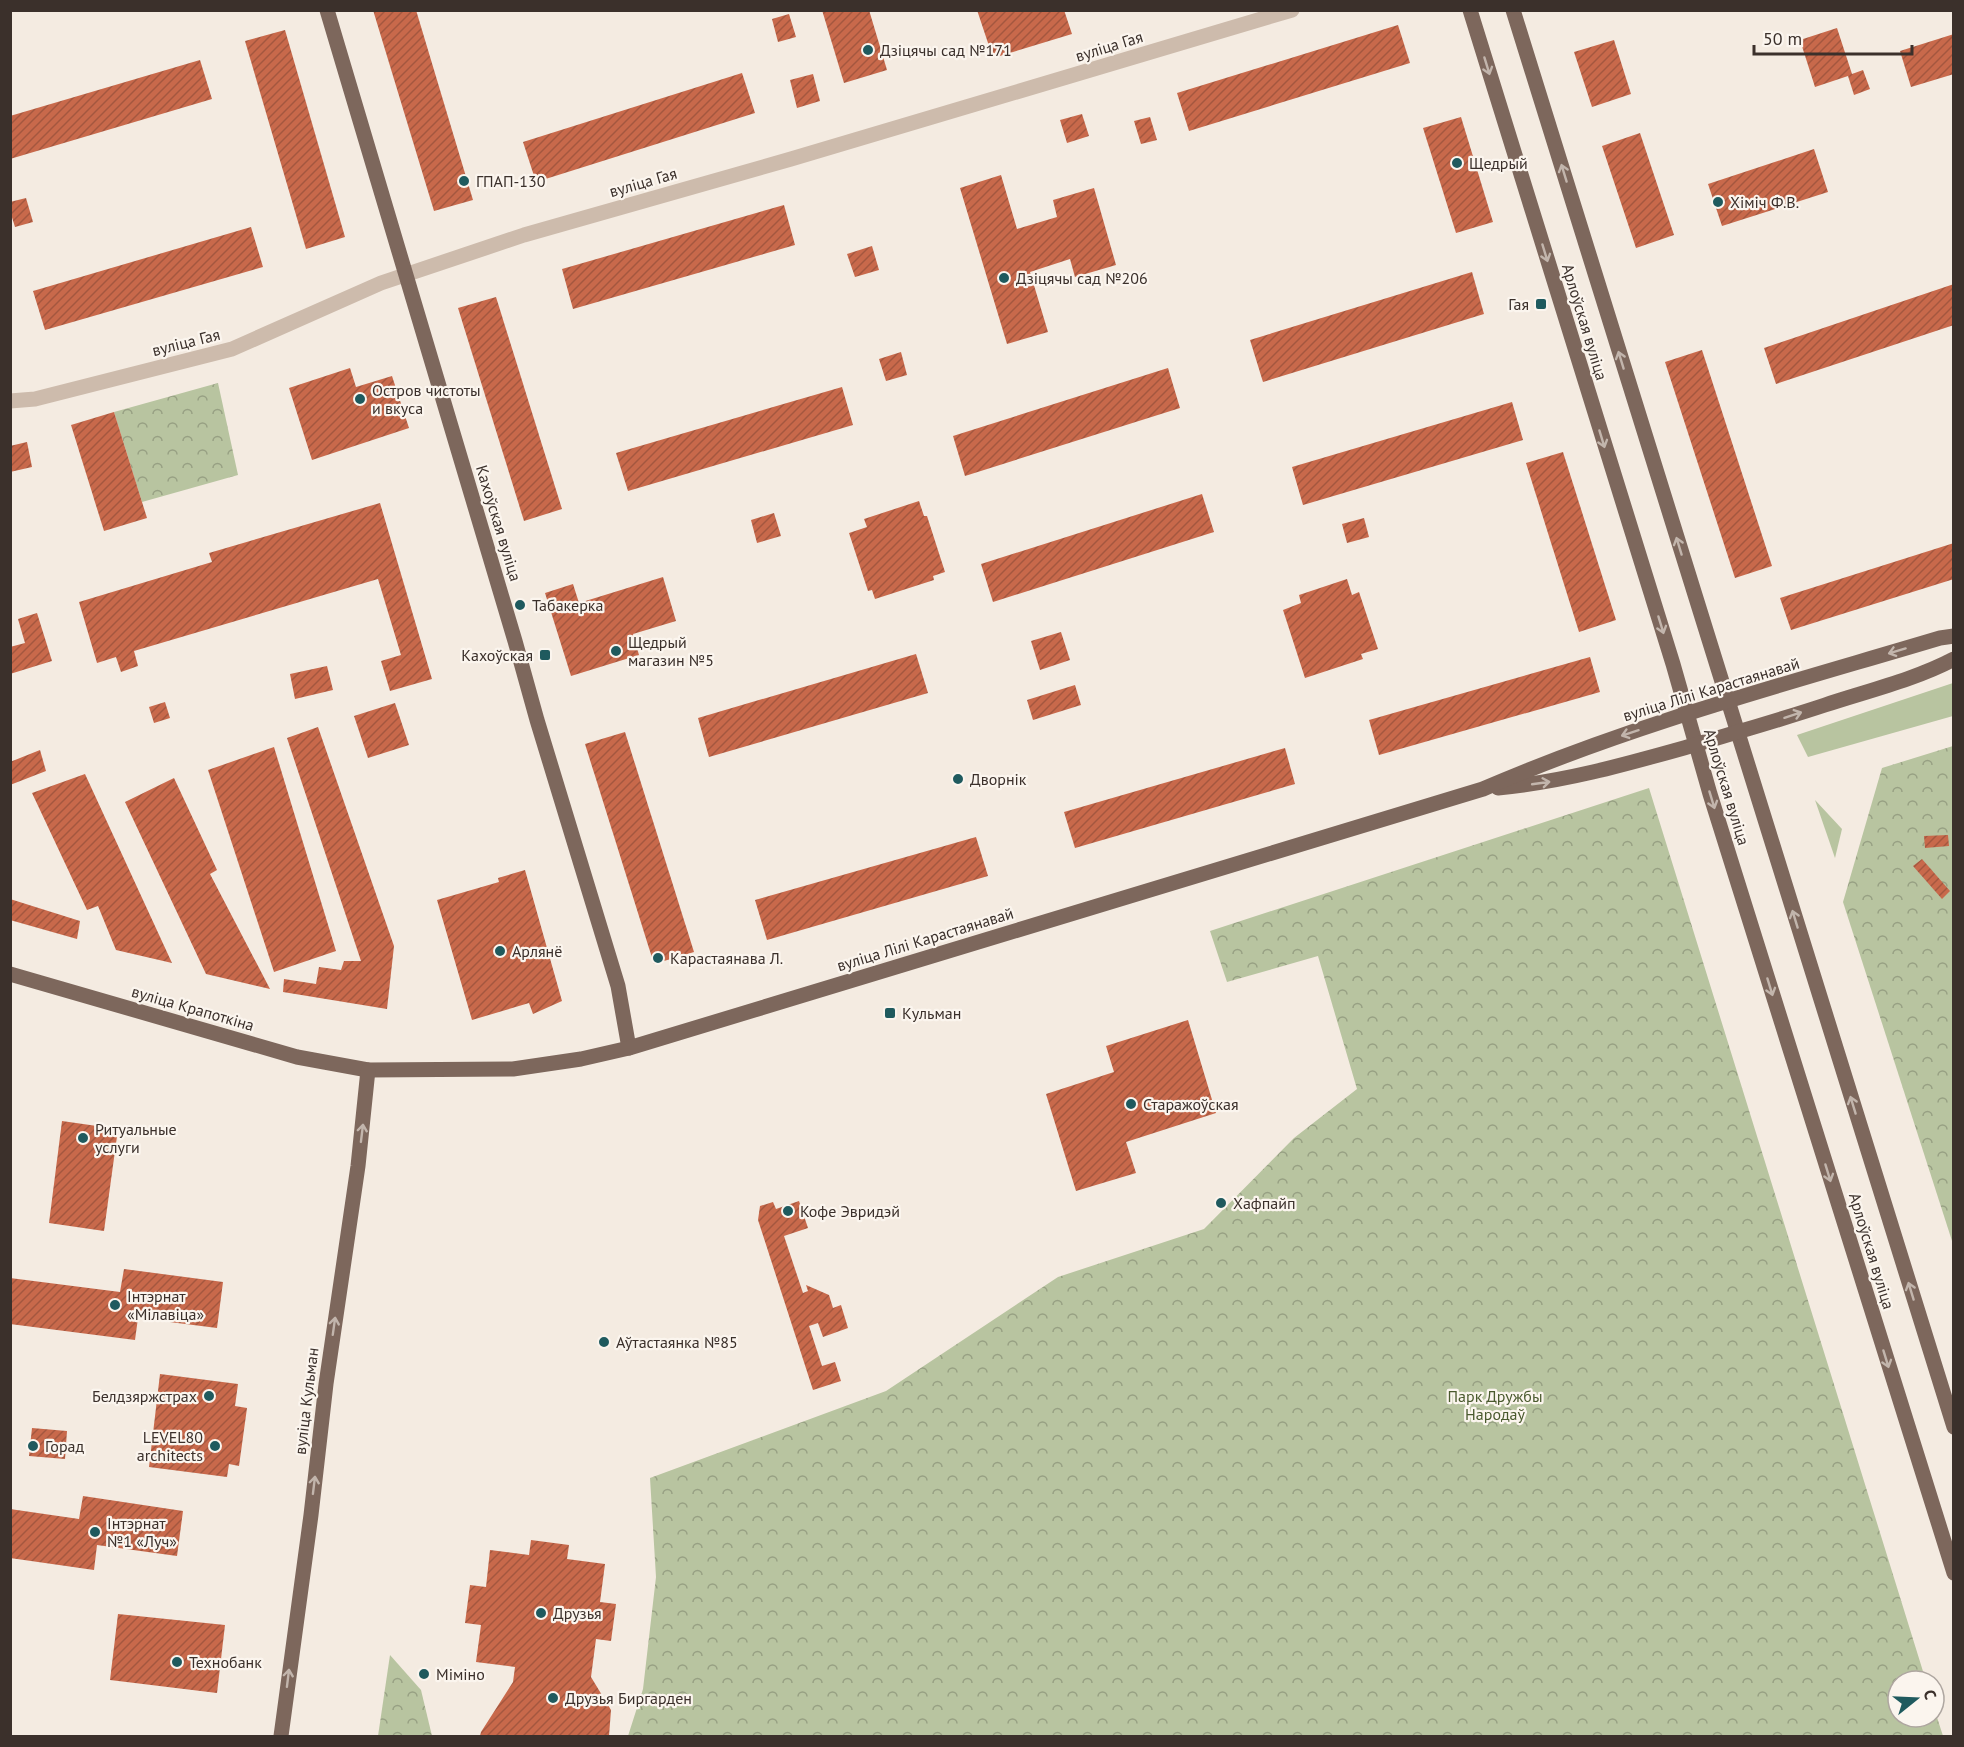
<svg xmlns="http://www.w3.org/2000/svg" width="1964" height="1747" font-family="'PT Sans',sans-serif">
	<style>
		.grass { fill: #b8c4a0 }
		.park { fill: url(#park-crowns) }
		.building { fill: url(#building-hatch) }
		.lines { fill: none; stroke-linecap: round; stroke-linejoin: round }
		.minor { stroke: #cdbbac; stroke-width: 15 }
		.major { stroke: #7d675c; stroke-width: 15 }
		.oneway { stroke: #c2b5ac }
		.poi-dot { fill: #1f5a5e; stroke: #fbf5ee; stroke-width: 2 }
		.labels { text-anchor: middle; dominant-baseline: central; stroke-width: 4.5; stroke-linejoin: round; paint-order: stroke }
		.street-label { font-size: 16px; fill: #3b302b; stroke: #fbf5ee }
		.poi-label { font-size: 16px; fill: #3b302b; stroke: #fbf5ee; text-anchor: start }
		.park-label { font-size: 16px; fill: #4a5a2e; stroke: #fbf5ee }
	</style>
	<defs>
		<pattern id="park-crowns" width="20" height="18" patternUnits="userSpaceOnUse" patternTransform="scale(1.5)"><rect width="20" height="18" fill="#b8c4a0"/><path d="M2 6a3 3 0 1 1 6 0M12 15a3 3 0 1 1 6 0" fill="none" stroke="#97a083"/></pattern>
		<pattern id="building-hatch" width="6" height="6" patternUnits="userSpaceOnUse" patternTransform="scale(1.5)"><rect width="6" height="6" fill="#c8694b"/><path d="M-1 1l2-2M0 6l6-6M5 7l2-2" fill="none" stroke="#a4573f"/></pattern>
	</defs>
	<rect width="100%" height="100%" fill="#f4ebe1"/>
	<!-- grass -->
	<g class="grass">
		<polygon points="1953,683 1953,716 1808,757 1797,735"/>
		<polygon points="1815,800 1842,829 1835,858"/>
	</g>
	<!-- park -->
	<g class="park">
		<polygon points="218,383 238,475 142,502 114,412"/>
		<polygon points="1953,746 1953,1244 1843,902 1882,768"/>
		<polygon points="1649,788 1926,1681 1898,1681 1898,1717 1934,1717 1934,1708 1943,1736 628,1736 643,1689 656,1577 650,1478 886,1391 1058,1277 1204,1229 1294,1138 1357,1089 1318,956 1227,982 1210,931"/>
		<polygon points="390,1655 421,1690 432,1736 378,1736"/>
	</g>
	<!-- building -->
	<g class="building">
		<polygon points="373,10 416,10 473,200 434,211"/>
		<polygon points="822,10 869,10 887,70 844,83"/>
		<polygon points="977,10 1064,10 1072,34 993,58"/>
		<polygon points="789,14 796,37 778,42 772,19"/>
		<polygon points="1398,25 1410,63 1189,131 1177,93"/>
		<polygon points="1837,28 1852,74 1863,70 1870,89 1854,95 1848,76 1815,87 1800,40"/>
		<polygon points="285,30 345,237 306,249 245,41"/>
		<polygon points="1954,34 1954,74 1911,87 1900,51"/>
		<polygon points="1614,40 1631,94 1592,107 1574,52"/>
		<polygon points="200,60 212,99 10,159 10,116"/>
		<polygon points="742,73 755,113 536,182 523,142"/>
		<polygon points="813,74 820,101 797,108 790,80"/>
		<polygon points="1082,114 1089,136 1067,143 1060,120"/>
		<polygon points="1150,117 1157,140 1141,144 1134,121"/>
		<polygon points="1461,117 1493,222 1456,233 1423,128"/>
		<polygon points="1640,133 1674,235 1636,248 1602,146"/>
		<polygon points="1814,149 1828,192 1722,226 1708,184"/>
		<polygon points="1001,175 1017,229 1057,217 1053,200 1094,188 1116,265 1075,277 1070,259 1030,272 1048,332 1007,344 960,188"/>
		<polygon points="26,198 33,222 15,227 10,211 10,202"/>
		<polygon points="784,205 795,245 573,309 562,269"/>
		<polygon points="251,227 263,267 45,330 33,291"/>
		<polygon points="872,246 879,270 855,277 847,254"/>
		<polygon points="1472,272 1484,314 1263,382 1250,340"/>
		<polygon points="1954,284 1954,325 1776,384 1764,348"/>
		<polygon points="496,297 562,509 524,521 458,308"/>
		<polygon points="1702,350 1772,566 1735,578 1665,362"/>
		<polygon points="901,352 907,375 886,381 879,359"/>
		<polygon points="350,368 356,387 392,376 409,428 312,460 289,388"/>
		<polygon points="1168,368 1180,408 965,476 953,436"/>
		<polygon points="842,387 853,425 628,491 616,453"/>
		<polygon points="1512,402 1523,440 1303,505 1292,467"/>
		<polygon points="114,412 147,518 104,531 71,425"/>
		<polygon points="27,442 32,467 10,472 10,446"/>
		<polygon points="1563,452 1616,620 1579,632 1526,463"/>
		<polygon points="1202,494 1214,532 993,602 981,564"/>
		<polygon points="919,501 924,516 927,516 945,572 933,576 934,580 875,599 872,590 868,591 849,533 867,527 864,519"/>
		<polygon points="380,503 432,679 390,691 381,661 401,655 378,579 134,651 138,666 121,672 116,657 97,663 79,602 212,562 209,553"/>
		<polygon points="774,513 781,536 757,543 751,520"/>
		<polygon points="1364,518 1369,537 1347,543 1342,524"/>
		<polygon points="1954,543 1954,579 1791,630 1780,598"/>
		<polygon points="663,577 676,621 633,634 639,655 571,676 545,593 573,584 579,603"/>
		<polygon points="1347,579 1352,595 1359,592 1378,649 1361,654 1363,659 1305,678 1283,610 1301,603 1299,595"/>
		<polygon points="37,613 52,661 10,674 10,647 25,643 18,619"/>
		<polygon points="1061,632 1070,660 1040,670 1031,641"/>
		<polygon points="916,654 928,693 709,757 698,718"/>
		<polygon points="1590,657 1600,692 1379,755 1369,720"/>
		<polygon points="327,666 333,690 295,699 290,674"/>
		<polygon points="1075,685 1081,705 1033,720 1027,700"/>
		<polygon points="165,702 170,718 154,723 149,707"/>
		<polygon points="395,703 409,745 368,758 354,716"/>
		<polygon points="318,727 394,946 387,1009 283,992 284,979 316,984 319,967 341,970 344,961 361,961 287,738"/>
		<polygon points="625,732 694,952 654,964 585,744"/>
		<polygon points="274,747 336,951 274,972 208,770"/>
		<polygon points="1285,748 1295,784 1075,848 1064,812"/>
		<polygon points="40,750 46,771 10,785 10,762"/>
		<polygon points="85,774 172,963 116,950 98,906 87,910 32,793"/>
		<polygon points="174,778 217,870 210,874 270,989 206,974 125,802"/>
		<polygon points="1948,835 1949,846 1925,848 1924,836"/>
		<polygon points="976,837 988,876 767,940 755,900"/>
		<polygon points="1922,859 1950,891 1942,899 1913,866"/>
		<polygon points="525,870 562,1001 533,1014 529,1003 472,1020 437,900 499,882 498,878"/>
		<polygon points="10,899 80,921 77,939 10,920"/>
		<polygon points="1188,1020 1216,1113 1126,1142 1136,1173 1076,1191 1046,1094 1114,1072 1106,1046"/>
		<polygon points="62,1121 118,1129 104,1231 49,1223"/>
		<polygon points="799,1201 808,1228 784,1236 803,1293 808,1291 806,1285 829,1295 833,1308 841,1305 848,1328 823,1337 818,1323 809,1326 822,1366 835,1362 841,1381 813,1390 758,1220 760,1206 773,1202 776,1209"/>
		<polygon points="124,1269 223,1282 217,1328 138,1318 135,1340 10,1324 10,1278 120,1292"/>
		<polygon points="160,1374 238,1384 235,1406 247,1408 239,1466 229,1464 227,1477 149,1467"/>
		<polygon points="32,1428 67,1431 65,1459 29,1456"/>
		<polygon points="83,1496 183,1511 177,1556 97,1545 94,1570 10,1558 10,1509 79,1519"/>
		<polygon points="531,1540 569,1545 567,1559 605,1564 600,1602 616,1604 611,1641 596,1639 591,1677 611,1710 609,1736 480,1736 481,1732 513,1682 515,1667 476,1662 481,1625 465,1623 470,1585 486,1587 490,1550 529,1555"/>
		<polygon points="118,1614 225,1625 217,1693 110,1680"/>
	</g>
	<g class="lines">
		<!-- minor -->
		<polyline class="minor" points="10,401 35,399 232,349 381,283 524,235 791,159 1292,10"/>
		<!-- major -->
		<g class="major">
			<polyline points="327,10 515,641 537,720 618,986 629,1048"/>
			<polyline points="1470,10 1673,664 1710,794 1954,1573"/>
			<polyline points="1513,10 1954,1427"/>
			<path d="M1498,788C1569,781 1630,763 1698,744C1740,731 1783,719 1825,705C1867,691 1914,680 1954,659"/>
			<path d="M10,974L297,1057L368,1070L513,1069L581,1059L629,1048L1483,789C1630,725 1786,684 1940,638L1954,636"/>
			<polyline points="281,1736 311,1515 326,1384 358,1166 368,1070"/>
		</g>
	</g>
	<!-- one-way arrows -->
	<defs><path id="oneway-shaft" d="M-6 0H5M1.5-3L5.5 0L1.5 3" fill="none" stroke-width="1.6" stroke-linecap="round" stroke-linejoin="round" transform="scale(1.5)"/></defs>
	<g class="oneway">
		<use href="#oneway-shaft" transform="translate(1487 66) rotate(73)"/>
		<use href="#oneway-shaft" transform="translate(1564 173) rotate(-107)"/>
		<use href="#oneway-shaft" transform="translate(1545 253) rotate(73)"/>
		<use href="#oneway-shaft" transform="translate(1621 360) rotate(-107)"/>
		<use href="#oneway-shaft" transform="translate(1602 439) rotate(73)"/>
		<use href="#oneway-shaft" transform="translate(1679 546) rotate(-107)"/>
		<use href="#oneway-shaft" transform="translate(1661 625) rotate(73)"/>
		<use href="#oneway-shaft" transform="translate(1897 651) rotate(163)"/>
		<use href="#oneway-shaft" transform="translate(1793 715) rotate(-18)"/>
		<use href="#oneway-shaft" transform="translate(1630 733) rotate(162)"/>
		<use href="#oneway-shaft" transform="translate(1541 783) rotate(-8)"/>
		<use href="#oneway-shaft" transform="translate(1712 800) rotate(73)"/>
		<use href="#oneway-shaft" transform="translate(1795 919) rotate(-107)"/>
		<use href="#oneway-shaft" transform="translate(1770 987) rotate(73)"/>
		<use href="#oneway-shaft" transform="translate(1853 1105) rotate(-107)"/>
		<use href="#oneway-shaft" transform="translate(362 1133) rotate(-83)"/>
		<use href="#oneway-shaft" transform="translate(1828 1173) rotate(73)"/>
		<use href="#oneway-shaft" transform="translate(1911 1291) rotate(-107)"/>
		<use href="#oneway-shaft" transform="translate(334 1326) rotate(-82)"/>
		<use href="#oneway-shaft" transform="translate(1886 1359) rotate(73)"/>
		<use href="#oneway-shaft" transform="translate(314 1485) rotate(-83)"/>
		<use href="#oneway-shaft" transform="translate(288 1678) rotate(-83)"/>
	</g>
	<!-- markers -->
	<g class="poi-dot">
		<circle cx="868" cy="50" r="6"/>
		<circle cx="1457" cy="163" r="6"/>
		<circle cx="464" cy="181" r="6"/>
		<circle cx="1718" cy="202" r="6"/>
		<circle cx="1004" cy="278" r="6"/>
		<rect x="1535" y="298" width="12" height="12" rx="3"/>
		<circle cx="360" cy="399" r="6"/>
		<circle cx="520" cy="605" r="6"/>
		<circle cx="616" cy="651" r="6"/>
		<rect x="539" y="649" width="12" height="12" rx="3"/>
		<circle cx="958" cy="779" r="6"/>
		<circle cx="500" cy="951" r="6"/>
		<circle cx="658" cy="958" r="6"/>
		<rect x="884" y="1007" width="12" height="12" rx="3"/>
		<circle cx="1131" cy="1104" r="6"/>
		<circle cx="83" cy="1138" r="6"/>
		<circle cx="1221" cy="1203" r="6"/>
		<circle cx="788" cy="1211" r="6"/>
		<circle cx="115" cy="1305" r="6"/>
		<circle cx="604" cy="1342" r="6"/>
		<circle cx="209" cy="1396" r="6"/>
		<circle cx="33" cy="1446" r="6"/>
		<circle cx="215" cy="1446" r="6"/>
		<circle cx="95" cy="1532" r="6"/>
		<circle cx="541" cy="1613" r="6"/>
		<circle cx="177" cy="1662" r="6"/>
		<circle cx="424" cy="1674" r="6"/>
		<circle cx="553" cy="1698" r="6"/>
	</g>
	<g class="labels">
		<!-- street labels -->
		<g class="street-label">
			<text transform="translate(1109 46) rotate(-17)">вуліца Гая</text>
			<text transform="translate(643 182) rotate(-16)">вуліца Гая</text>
			<text transform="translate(1585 322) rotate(73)">Арлоўская вуліца</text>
			<text transform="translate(186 342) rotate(-14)">вуліца Гая</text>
			<text transform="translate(499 523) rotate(73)">Кахоўская вуліца</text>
			<text transform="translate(1711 689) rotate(-17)">вуліца Лілі Карастаянавай</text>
			<text transform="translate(1727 787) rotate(73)">Арлоўская вуліца</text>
			<text transform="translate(925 939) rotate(-17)">вуліца Лілі Карастаянавай</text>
			<text transform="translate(193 1008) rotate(16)">вуліца Крапоткіна</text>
			<text transform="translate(1872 1251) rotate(73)">Арлоўская вуліца</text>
			<text transform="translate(306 1401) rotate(-83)">вуліца Кульман</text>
		</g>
		<!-- poi labels -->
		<g class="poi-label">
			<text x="880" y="50">Дзіцячы сад №171</text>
			<text x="1469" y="163">Щедрый</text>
			<text x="476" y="181">ГПАП-130</text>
			<text x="1730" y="202">Хіміч Ф.В.</text>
			<text x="1016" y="278">Дзіцячы сад №206</text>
			<text x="1529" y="304" text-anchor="end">Гая</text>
			<text x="372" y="390">Остров чистоты<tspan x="372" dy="18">и вкуса</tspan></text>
			<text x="532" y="605">Табакерка</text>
			<text x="628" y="642">Щедрый<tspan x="628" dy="18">магазин №5</tspan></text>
			<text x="533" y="655" text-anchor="end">Кахоўская</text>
			<text x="970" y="779">Дворнік</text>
			<text x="512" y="951">Арлянё</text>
			<text x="670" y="958">Карастаянава Л.</text>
			<text x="902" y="1013">Кульман</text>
			<text x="1143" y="1104">Старажоўская</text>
			<text x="95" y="1129">Ритуальные<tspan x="95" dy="18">услуги</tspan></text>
			<text x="1233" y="1203">Хафпайп</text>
			<text x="800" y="1211">Кофе Эвридэй</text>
			<text x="127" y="1296">Інтэрнат<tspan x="127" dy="18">«Мілавіца»</tspan></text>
			<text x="616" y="1342">Аўтастаянка №85</text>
			<text x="197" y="1396" text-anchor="end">Белдзяржстрах</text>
			<text x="203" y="1437" text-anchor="end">LEVEL80<tspan x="203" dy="18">architects</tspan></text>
			<text x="45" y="1446">Горад</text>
			<text x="107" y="1523">Інтэрнат<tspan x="107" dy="18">№1 «Луч»</tspan></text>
			<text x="553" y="1613">Друзья</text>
			<text x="189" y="1662">Технобанк</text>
			<text x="436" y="1674">Міміно</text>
			<text x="565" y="1698">Друзья Биргарден</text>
		</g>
		<!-- park labels -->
		<g class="park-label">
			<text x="1495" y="1396">Парк Дружбы<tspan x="1495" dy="18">Народаў</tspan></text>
		</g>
	</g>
	<!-- border -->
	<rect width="1964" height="1747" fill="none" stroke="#3b302b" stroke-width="24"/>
	<!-- north arrow -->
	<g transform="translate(1916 1699) rotate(72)"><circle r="28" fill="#fbf5ee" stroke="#aea6a0" stroke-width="1.5"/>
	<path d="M0-4.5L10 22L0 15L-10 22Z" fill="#1f5a5e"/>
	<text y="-9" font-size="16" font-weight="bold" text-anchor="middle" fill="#3b302b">С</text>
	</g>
	<!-- scale -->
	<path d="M1754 45v9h158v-9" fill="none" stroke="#3b302b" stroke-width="3"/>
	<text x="1763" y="45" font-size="18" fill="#3b302b" stroke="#fbf5ee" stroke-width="4.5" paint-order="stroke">50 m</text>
</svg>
